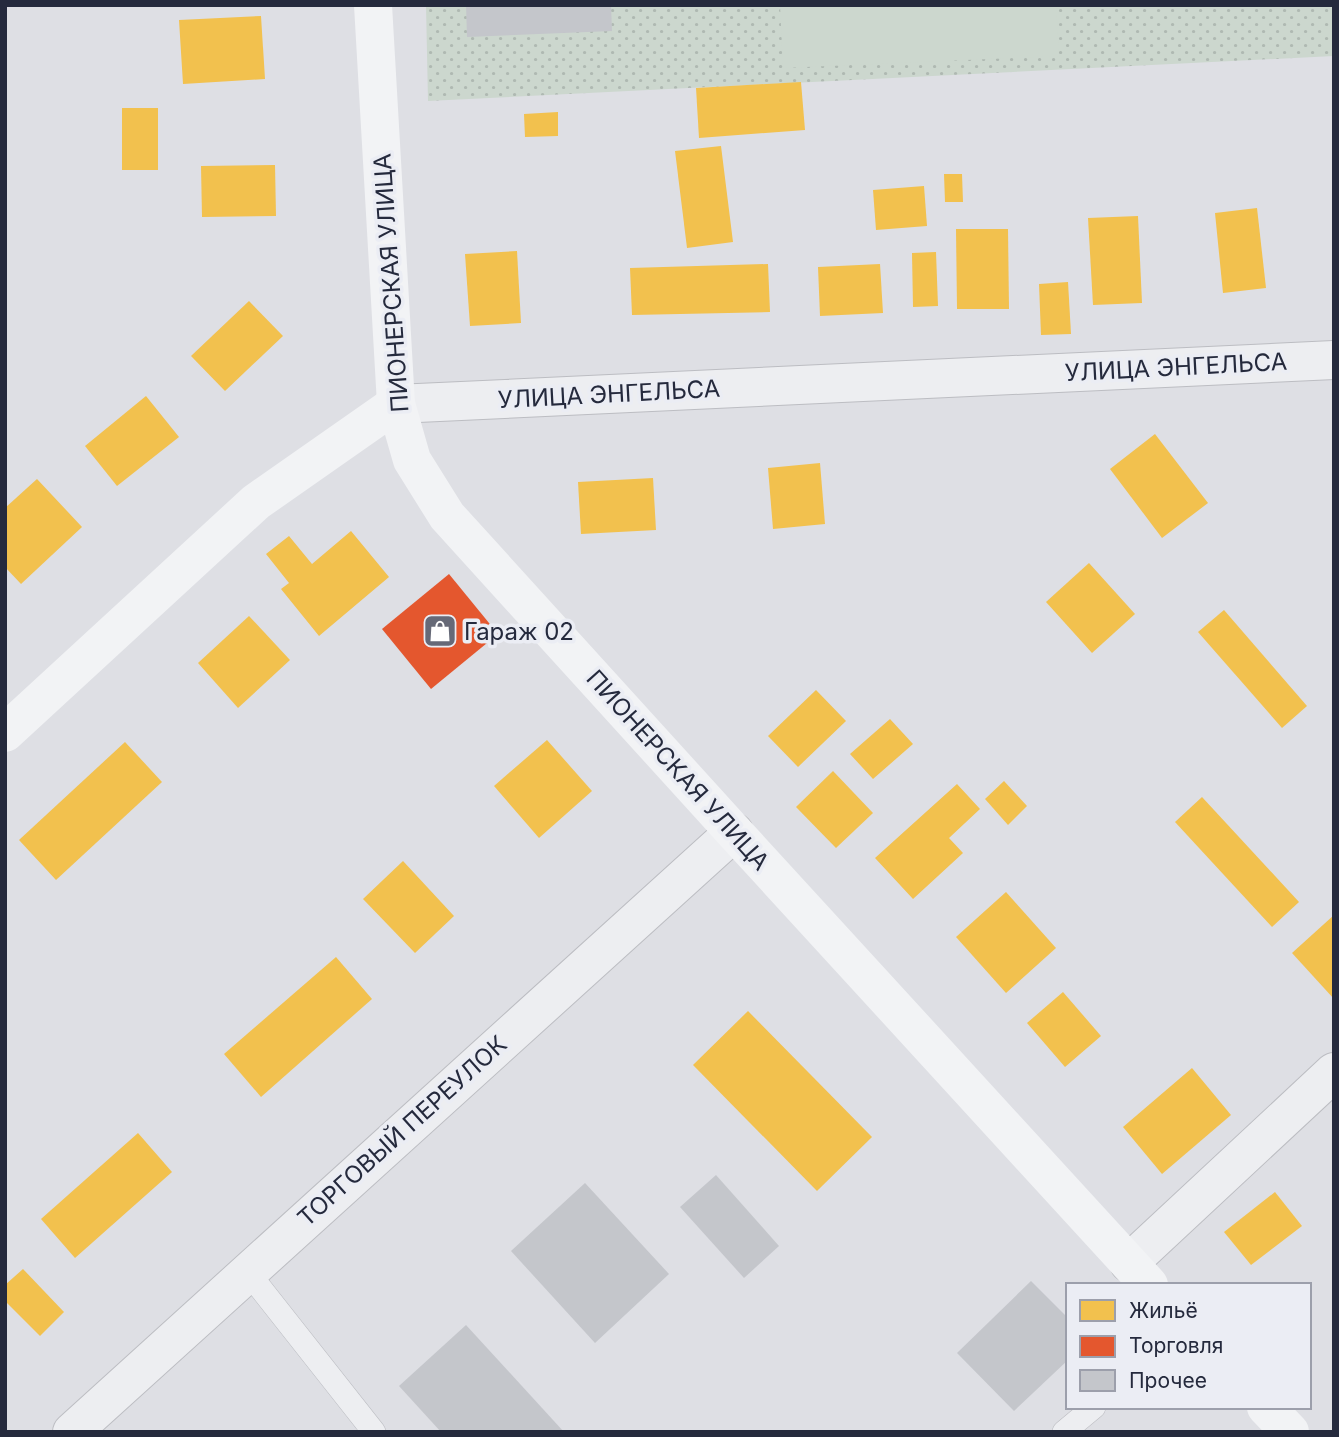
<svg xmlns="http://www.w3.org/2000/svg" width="1339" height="1437" font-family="Inter,sans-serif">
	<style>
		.green { fill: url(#green-dots) }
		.pitch { fill: #ccd7ce }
		.homes { fill: #f2c14e }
		.shops { fill: #e4572e }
		.building { fill: #c4c6cb }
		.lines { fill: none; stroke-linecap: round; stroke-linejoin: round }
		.lane-casing { stroke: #bcbdc2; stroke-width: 24 }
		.street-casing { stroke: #bcbdc2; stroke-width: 40 }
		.lane { stroke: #edeef1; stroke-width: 23 }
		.street { stroke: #edeef1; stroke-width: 38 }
		.secondary { stroke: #f2f3f5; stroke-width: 38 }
		.labels { text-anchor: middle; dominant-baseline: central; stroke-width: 7; stroke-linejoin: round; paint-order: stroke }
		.street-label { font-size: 24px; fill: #252a3d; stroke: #ebedf4 }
		.poi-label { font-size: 24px; fill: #252a3d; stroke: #ebedf4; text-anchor: start }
	</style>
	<defs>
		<pattern id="green-dots" width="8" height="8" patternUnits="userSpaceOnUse" patternTransform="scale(1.75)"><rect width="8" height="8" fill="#ccd7ce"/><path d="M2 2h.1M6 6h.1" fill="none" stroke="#afb9b2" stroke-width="1.8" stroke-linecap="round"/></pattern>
	</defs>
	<rect width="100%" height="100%" fill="#dedfe4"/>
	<!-- green -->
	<polygon class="green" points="426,5 1334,5 1334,56 428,101"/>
	<!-- pitch -->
	<polygon class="pitch" points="780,5 1056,5 1059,56 783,68"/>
	<!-- homes -->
	<g class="homes">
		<polygon points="261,16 265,79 183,84 179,20"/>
		<polygon points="801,82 805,130 699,138 696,88"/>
		<rect x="122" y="108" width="36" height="62"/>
		<polygon points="558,112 558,136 525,137 524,114"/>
		<polygon points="721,146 733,242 687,248 675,151"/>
		<polygon points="275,165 276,216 202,217 201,166"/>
		<polygon points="944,174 962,174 963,202 945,202"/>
		<polygon points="924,186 927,226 876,230 873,190"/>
		<polygon points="1257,208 1266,288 1223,293 1215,213"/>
		<polygon points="1138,216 1142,303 1093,305 1088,218"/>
		<polygon points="956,229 1008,229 1009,309 957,309"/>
		<polygon points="517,251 521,323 470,326 465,254"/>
		<polygon points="936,252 938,306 913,307 912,253"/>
		<polygon points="768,264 770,312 632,315 630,268"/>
		<polygon points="880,264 883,313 820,316 818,267"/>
		<polygon points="1068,282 1071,334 1041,335 1039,284"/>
		<polygon points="249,301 283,336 225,391 191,356"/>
		<polygon points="146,396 179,437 117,486 85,446"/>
		<polygon points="1155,434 1208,503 1162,538 1110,469"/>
		<polygon points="820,463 825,524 773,529 768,468"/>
		<polygon points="653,478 656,530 581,534 578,482"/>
		<polygon points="37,479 82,527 21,584 5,567 5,508"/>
		<polygon points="351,531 389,577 319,636 281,589 289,583 266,554 289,536 312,564"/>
		<polygon points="1089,563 1135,614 1092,653 1046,602"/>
		<polygon points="1224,610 1307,706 1282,728 1198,632"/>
		<polygon points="249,616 290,660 238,708 198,663"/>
		<polygon points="816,690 846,721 798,767 768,736"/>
		<polygon points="890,719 913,744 873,779 850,754"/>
		<polygon points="547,740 592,791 539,838 494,786"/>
		<polygon points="125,742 162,782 56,880 19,840"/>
		<polygon points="833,771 873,813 836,848 796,807"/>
		<polygon points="1004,781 1027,806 1008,825 985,799"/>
		<polygon points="957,784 980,809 949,838 963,853 913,899 875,858"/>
		<polygon points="1202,797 1299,902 1272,927 1175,822"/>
		<polygon points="403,861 454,916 415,953 363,899"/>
		<polygon points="1006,892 1056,948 1006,993 956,937"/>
		<polygon points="1334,915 1334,999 1292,953"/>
		<polygon points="336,957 372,999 261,1097 224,1054"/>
		<polygon points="1063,992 1101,1036 1065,1067 1027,1023"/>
		<polygon points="748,1011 872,1137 817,1191 693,1065"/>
		<polygon points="1192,1068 1231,1115 1162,1174 1123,1127"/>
		<polygon points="138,1133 172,1172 75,1258 41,1219"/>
		<polygon points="1275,1192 1302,1226 1251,1265 1224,1232"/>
		<polygon points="23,1269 64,1312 40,1336 5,1301 5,1285"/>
	</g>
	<!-- shops -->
	<polygon class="shops" points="449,574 498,634 431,689 382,629"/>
	<!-- building -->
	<g class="building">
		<polygon points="466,5 611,5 612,31 467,37"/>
		<polygon points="716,1175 779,1246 744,1278 680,1207"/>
		<polygon points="585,1183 669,1274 595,1343 511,1251"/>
		<polygon points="1031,1281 1068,1318 1068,1360 1014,1411 957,1353"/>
		<polygon points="466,1325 564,1432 441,1432 399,1386"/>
	</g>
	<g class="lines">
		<defs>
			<g id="lane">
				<polyline points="247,1271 374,1432"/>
				<polyline points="1064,1432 1094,1407"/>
			</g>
			<g id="street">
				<polyline points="396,404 1334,360"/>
				<polyline points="1129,1263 1334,1072"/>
				<polyline points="72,1432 734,832"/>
			</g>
		</defs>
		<!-- lane casing -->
		<use href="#lane" class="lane-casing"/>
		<!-- street casing -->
		<use href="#street" class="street-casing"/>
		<!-- lane -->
		<use href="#lane" class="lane"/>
		<!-- street -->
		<use href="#street" class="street"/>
		<!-- secondary -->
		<g class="secondary">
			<polyline points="373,5 396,404 412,460 447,516 734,832 1149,1285"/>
			<polyline points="5,733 256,502 396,404"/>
			<polyline points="1266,1407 1290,1432"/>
		</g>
	</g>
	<!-- icons -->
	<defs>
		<symbol id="shop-square" viewBox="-11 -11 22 22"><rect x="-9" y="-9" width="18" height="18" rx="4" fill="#666977" stroke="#ebedf4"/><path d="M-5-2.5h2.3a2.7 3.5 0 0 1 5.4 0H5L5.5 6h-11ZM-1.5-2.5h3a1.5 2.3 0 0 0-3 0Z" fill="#fff"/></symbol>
	</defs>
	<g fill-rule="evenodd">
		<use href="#shop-square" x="421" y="612" width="38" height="38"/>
	</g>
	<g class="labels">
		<!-- street labels -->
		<g class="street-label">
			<text transform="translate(391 283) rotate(-94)">ПИОНЕРСКАЯ УЛИЦА</text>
			<text transform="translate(1176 367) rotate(-3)">УЛИЦА ЭНГЕЛЬСА</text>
			<text transform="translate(609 394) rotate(-3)">УЛИЦА ЭНГЕЛЬСА</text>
			<text transform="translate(678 770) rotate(48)">ПИОНЕРСКАЯ УЛИЦА</text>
			<text transform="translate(402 1131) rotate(-42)">ТОРГОВЫЙ ПЕРЕУЛОК</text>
		</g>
		<!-- poi labels -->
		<g class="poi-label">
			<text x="464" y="631">Гараж 02</text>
		</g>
	</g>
	<!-- border -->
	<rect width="1339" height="1437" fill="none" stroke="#252a3d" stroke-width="14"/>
	<!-- legend -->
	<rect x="1066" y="1283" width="245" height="126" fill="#ebedf4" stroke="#9c9fab" stroke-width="2"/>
	<rect x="1080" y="1300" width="35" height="21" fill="#f2c14e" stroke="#9c9fab" stroke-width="2"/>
	<text x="1129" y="1318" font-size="21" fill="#252a3d">Жильё</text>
	<rect x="1080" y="1336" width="35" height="21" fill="#e4572e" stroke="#9c9fab" stroke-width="2"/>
	<text x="1129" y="1353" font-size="21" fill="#252a3d">Торговля</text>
	<rect x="1080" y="1370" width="35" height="21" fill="#c4c6cb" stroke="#9c9fab" stroke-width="2"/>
	<text x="1129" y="1388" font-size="21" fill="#252a3d">Прочее</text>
</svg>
